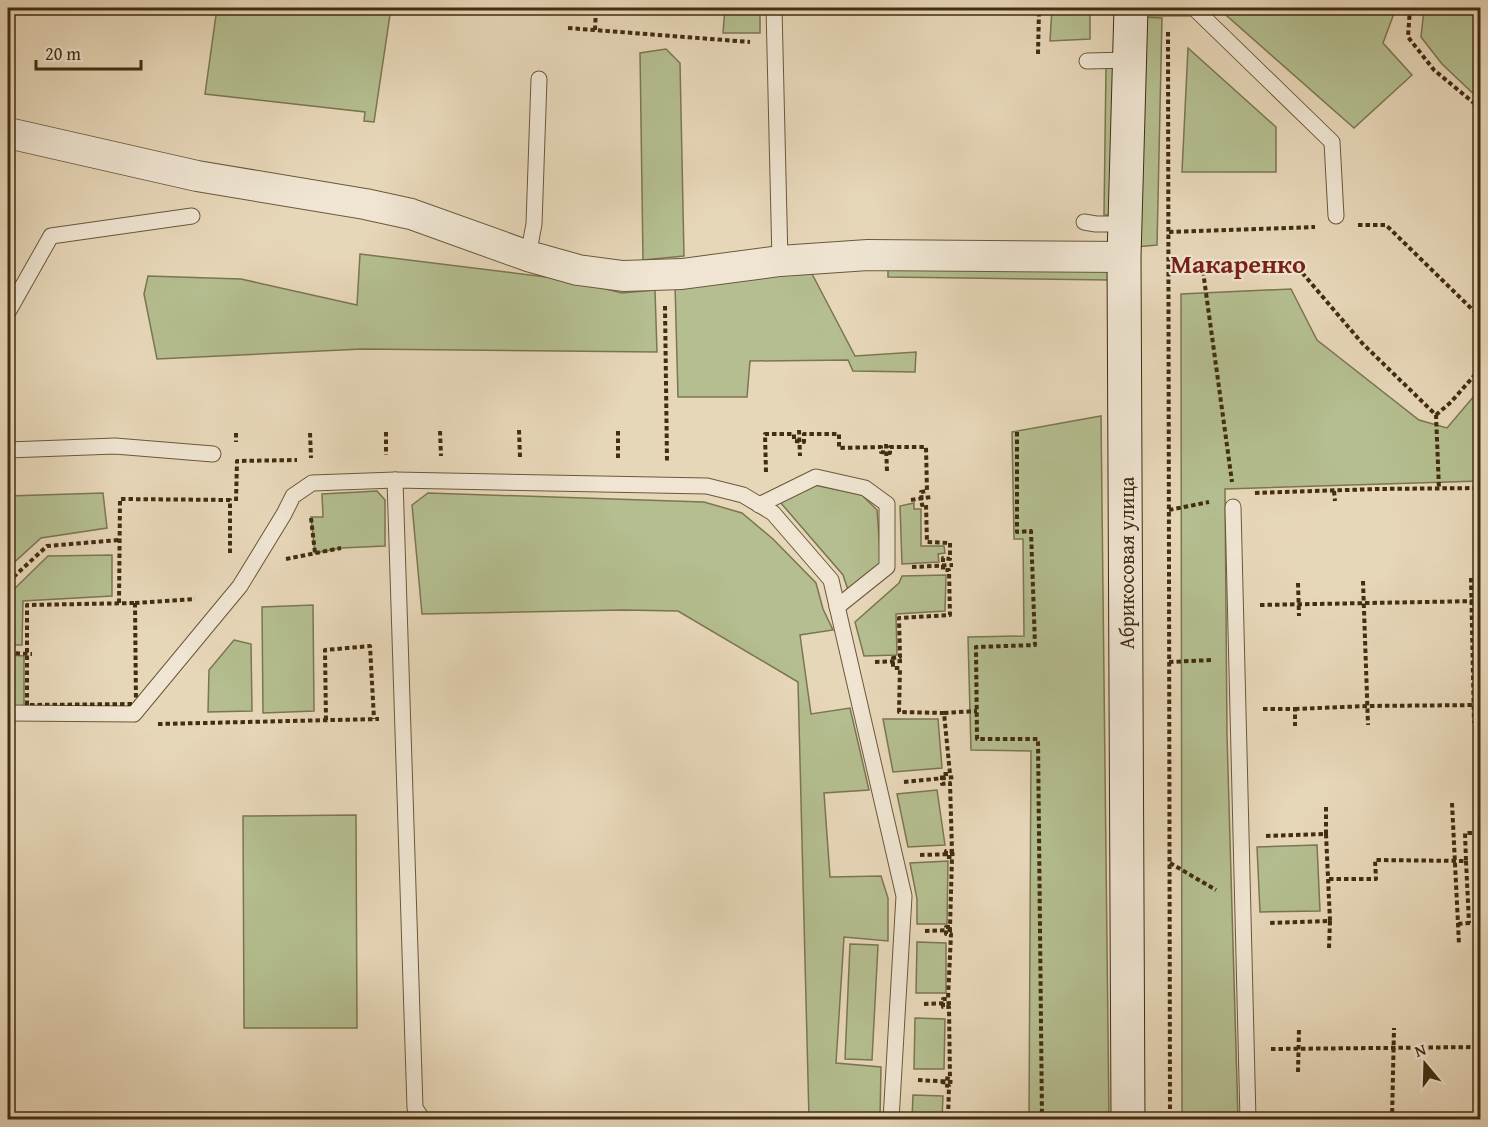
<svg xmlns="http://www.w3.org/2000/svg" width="1488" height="1127" font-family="'Gentium Book Plus',serif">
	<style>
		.green { fill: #b4be90; stroke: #7b7650; stroke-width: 1.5 }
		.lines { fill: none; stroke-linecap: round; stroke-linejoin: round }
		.lane-casing { stroke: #6b583b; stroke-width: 17 }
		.street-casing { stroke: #6b583b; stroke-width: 32 }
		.secondary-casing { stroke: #422d11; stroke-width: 35 }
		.path { stroke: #422d11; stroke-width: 4; stroke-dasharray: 4.5 3; stroke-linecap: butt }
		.lane { stroke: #efe5d2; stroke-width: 15 }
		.street { stroke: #efe5d2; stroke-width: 30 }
		.secondary { stroke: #efe5d2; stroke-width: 33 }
		.labels { text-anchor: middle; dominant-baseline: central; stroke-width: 4.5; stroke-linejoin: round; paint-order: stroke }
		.street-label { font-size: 20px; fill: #422d11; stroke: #efe5d2 }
		.district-label { font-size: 26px; font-weight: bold; fill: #7a1f14; stroke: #efe5d2 }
	</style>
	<rect width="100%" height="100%" fill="#e7d7b9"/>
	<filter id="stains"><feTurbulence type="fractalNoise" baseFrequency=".00333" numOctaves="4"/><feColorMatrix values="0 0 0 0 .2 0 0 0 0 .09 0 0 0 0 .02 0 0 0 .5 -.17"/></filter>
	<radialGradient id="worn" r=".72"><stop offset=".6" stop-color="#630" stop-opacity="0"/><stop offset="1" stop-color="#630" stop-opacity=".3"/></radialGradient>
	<!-- green -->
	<g class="green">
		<polygon points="217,8 391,8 374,122 364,121 365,112 205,94"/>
		<polygon points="725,8 760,8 760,33 723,33"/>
		<polygon points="1052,8 1090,8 1090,39 1050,41"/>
		<polygon points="1194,8 1396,8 1383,43 1412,75 1354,128 1219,9"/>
		<polygon points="1424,9 1480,13 1480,100 1442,64 1421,37"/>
		<polygon points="1140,17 1162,18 1157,245 1136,247"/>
		<polygon points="1188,48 1276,127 1276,172 1182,172"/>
		<polygon points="666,49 680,63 684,256 643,260 640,53"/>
		<polygon points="1106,68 1121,68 1119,215 1104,215"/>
		<polygon points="360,254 570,280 622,293 655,290 657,352 362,349 157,359 144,294 148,276 241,279 357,305"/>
		<polygon points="888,263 1111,266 1109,280 888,277"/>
		<polygon points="810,270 855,356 916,352 915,372 853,371 848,360 750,361 747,397 678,397 675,284"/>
		<polygon points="1291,289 1317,340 1419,420 1447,428 1480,389 1480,481 1225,489 1227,735 1238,1119 1182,1119 1181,294"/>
		<polygon points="1101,416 1109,1119 1029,1119 1031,751 971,750 968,637 1024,636 1023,539 1014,539 1012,432"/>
		<polygon points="815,485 862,495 877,510 881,563 848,590 843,575 780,502"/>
		<polygon points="377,491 385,500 385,546 341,548 315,553 311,517 323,517 322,494"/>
		<polygon points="103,493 107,528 41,538 8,568 8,496"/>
		<polygon points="428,493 704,502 742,513 773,539 816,583 823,609 833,630 800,635 811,714 850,708 869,790 824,793 830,877 881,876 888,898 888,941 844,937 836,1063 881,1067 880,1119 809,1119 798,682 678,611 623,610 422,614 412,505"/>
		<polygon points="914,503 914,509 921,509 921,546 944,546 945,553 938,554 939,562 902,564 900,506"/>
		<polygon points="112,555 112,596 23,601 22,645 8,645 8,595 48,556"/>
		<polygon points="946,575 945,611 896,614 897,655 864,656 855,622 899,583 902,576"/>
		<polygon points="313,605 314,711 263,713 262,607"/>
		<polygon points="234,640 251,644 252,711 208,712 209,670"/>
		<polygon points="8,655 24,656 24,706 8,709"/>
		<polygon points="883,719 938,719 942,768 893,772"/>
		<polygon points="937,790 945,845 908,847 897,794"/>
		<polygon points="356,815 357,1028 244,1028 243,816"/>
		<polygon points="1317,845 1320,911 1260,912 1257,847"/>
		<polygon points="948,861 947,924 917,924 917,899 910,863"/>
		<polygon points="917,942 946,943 946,993 916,993"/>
		<polygon points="850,944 878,945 872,1060 845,1059"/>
		<polygon points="915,1018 945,1019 944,1069 914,1069"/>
		<polygon points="913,1095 943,1096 942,1119 912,1119"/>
	</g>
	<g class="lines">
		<defs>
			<g id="lane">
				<polyline points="774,8 780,261"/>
				<polyline points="1131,8 1194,8 1332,142 1336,216"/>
				<polyline points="1087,61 1130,60"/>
				<polyline points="1084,222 1096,224 1125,224"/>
				<polyline points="528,256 534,224 539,79"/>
				<polyline points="8,312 51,236 192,216"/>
				<polyline points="8,450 115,446 213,454"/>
				<polyline points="395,480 415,1108 423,1120"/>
				<polyline points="759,505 816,477 865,488 887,504 887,567 837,607"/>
				<polyline points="1233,507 1248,1120"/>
				<polyline points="8,713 134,714 240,586 284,514 293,496 312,483 395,480 707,486 743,495 773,513 831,580 904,896 891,1120"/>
			</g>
			<polyline id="street" points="8,133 197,176 365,204 411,214 528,256 578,270 623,276 682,274 780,261 868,255 1124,257"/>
			<polyline id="secondary" points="1128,1120 1124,257 1131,8"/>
		</defs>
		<!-- lane casing -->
		<use href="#lane" class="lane-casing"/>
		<!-- street casing -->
		<use href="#street" class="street-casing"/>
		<!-- secondary casing -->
		<use href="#secondary" class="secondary-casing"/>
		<!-- path -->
		<g class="path">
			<polyline points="1410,8 1408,37 1434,70 1480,108"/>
			<polyline points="568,28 750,42"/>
			<polyline points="595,30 596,8"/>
			<polyline points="1168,32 1170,1120"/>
			<polyline points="1038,54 1039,10"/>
			<polyline points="1478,132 1480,130"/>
			<polyline points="1358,225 1386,225 1480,317"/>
			<polyline points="1169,232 1315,227"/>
			<polyline points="1203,271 1232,482"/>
			<polyline points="1169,272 1299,269 1362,343 1436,415 1439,489"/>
			<polyline points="665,306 667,461"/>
			<polyline points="1436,415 1451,402 1480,369"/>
			<polyline points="519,430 520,457"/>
			<polyline points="799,430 800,456"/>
			<polyline points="440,431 441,456"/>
			<polyline points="386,432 386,455"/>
			<polyline points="1017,432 1017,532 1031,531 1035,645 976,647 977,739 1038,739 1042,1120"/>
			<polyline points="236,433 236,442"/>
			<polyline points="310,433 311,458"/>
			<polyline points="886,444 887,472"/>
			<polyline points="618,458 618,429"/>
			<polyline points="766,472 765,434 794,434 794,441 804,442 804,434 839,434 839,448 881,447 881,452 890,453 890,447 926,447 927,491 921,492 922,505 926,504 927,542 950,543 950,559 943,558 943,570 949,570 950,615 899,618 900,657 893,658 893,668 900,668 899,712 944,713 950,774 942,774 942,784 950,783 952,851 946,851 946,857 952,857 950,927 946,927 946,934 951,934 948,999 943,999 943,1007 949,1007 950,1079 944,1078 943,1085 949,1086 948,1120"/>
			<polyline points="1334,491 1335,501"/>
			<polyline points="1255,493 1376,489 1480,488"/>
			<polyline points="911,500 931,497"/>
			<polyline points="236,501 237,461 297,460"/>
			<polyline points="1169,510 1209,502"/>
			<polyline points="311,518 315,553"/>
			<polyline points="286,559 341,548"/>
			<polyline points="912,567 953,565"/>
			<polyline points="1471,578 1474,723"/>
			<polyline points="1363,581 1368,725"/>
			<polyline points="8,582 47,546 119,540"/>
			<polyline points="1298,583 1299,616"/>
			<polyline points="119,603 120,499 230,500 230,553"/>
			<polygon points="135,603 136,704 27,705 27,605"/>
			<polyline points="135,603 195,599"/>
			<polyline points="1260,605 1480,601"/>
			<polyline points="8,653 32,654"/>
			<polyline points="875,662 904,661"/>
			<polyline points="1169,662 1212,660"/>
			<polyline points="1263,709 1295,709 1295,726"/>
			<polyline points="1295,709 1367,706 1480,705"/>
			<polyline points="944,713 977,711"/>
			<polyline points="326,720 325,650 370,646 374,719"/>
			<polyline points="158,724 379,719"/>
			<polyline points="904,782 955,777"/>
			<polyline points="1452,803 1459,944"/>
			<polyline points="1326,834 1326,806"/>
			<polyline points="1266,836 1326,834 1330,921 1268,923"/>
			<polyline points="920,855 955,854"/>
			<polyline points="1466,861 1469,923"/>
			<polyline points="1170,863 1216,890"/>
			<polyline points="1329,879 1376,879 1375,860 1466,861 1465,833 1480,833"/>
			<polyline points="1458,924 1480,922"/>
			<polyline points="925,931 954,930"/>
			<polyline points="1329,948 1330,921"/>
			<polyline points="924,1004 952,1003"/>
			<polyline points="1271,1049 1480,1047"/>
			<polyline points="1298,1072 1299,1029"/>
			<polyline points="918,1080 953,1082"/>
			<polyline points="1392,1120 1394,1028"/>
		</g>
		<!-- lane -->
		<use href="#lane" class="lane"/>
		<!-- street -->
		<use href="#street" class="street"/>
		<!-- secondary -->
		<use href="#secondary" class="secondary"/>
	</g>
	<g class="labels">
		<!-- street labels -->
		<g class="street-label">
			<text transform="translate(1126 563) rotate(-90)">Абрикосовая улица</text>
		</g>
		<!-- district labels -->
		<g class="district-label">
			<text x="1238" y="263">Макаренко</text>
		</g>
	</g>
	<!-- margin -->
	<rect width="1488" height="1127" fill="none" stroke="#e7d7b9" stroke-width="30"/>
	<rect x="9" y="9" width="1470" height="1109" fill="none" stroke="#422d11" stroke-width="3"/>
	<rect x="15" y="15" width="1458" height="1097" fill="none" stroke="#422d11" stroke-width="1.5"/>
	<!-- north arrow -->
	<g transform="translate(1425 1064) rotate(341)" stroke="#efe5d2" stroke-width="4.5" paint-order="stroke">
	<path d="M0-4.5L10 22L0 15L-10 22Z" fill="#422d11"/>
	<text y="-9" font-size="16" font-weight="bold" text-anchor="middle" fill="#422d11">N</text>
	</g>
	<!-- scale -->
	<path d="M36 60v9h105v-9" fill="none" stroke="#422d11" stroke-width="3"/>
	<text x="45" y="60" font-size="18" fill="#422d11" stroke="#efe5d2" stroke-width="4.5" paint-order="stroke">20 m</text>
	<rect width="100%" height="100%" filter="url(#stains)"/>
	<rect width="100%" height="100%" fill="url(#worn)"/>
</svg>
